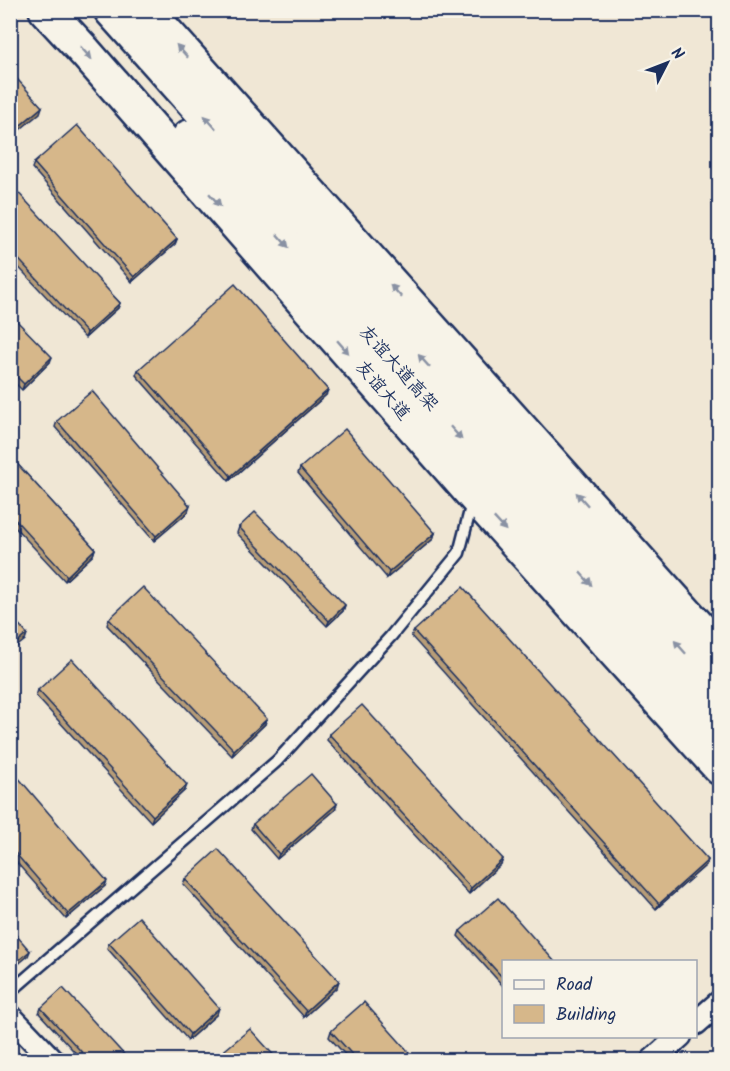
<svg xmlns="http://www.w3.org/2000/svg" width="730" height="1071" font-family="Kalam,'LXGW WenKai TC',sans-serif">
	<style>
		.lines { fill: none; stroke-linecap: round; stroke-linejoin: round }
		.lane-casing { stroke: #1b2f5e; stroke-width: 15 }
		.street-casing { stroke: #1b2f5e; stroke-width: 27 }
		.primary-casing { stroke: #1b2f5e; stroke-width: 38 }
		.lane { stroke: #f7f3e8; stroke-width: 10 }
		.street { stroke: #f7f3e8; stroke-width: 22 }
		.primary { stroke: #f7f3e8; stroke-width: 33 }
		.wall { fill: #b89d77; stroke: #1b2f5e; stroke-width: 1.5 }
		.shaded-wall { fill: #968061; stroke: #1b2f5e; stroke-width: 1.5 }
		.building { fill: #d6b78a; stroke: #1b2f5e; stroke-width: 1.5 }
		.oneway { fill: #8991a3 }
		.labels { text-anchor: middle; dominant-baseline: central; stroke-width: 6; stroke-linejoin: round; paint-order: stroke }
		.street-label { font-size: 18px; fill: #1b2f5e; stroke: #f7f3e8 }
	</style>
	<rect width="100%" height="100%" fill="#f0e7d5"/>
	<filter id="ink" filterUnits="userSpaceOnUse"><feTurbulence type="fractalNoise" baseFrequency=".0167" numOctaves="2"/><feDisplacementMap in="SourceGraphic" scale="12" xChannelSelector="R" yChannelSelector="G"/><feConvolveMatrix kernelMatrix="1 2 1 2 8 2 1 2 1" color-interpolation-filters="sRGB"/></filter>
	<g filter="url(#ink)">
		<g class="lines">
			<defs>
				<polyline id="lane" points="10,992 277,761 391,636 459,553 472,503"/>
				<g id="street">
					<polyline points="10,1016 52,1060"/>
					<polyline points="696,1023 720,1002"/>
					<polyline points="653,1060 680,1036"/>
				</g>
				<g id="primary">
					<polyline points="46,10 85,52 474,496 720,768"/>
					<polyline points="111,10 720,691"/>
					<polyline points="146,10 720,651"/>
					<polyline points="189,137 720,727"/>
				</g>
			</defs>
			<!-- lane casing -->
			<use href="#lane" class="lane-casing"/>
			<!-- street casing -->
			<use href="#street" class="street-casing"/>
			<!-- primary casing -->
			<use href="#primary" class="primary-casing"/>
			<!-- lane -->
			<use href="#lane" class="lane"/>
			<!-- street -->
			<use href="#street" class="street"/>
			<!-- primary -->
			<use href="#primary" class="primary"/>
		</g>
		<!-- wall -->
		<g class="wall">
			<polygon points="34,163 177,239 175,244 132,282 32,168"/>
			<polygon points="10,191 120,303 118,308 85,338 10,258"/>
			<polygon points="10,314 50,362 22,390 10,378"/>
			<polygon points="138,370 326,395 229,481 136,375"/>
			<polygon points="57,421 188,512 154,541 55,427"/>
			<polygon points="10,456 95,549 93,555 65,581 10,522"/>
			<polygon points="300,468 435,533 433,539 387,578 298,473"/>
			<polygon points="239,527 345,605 343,611 327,626 237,533"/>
			<polygon points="109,619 265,724 232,756 107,625"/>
			<polygon points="414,631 708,860 706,865 656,909 411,636"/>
			<polygon points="38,690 185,790 151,822 36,696"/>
			<polygon points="329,734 503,859 501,864 469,894 327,740"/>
			<polygon points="10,768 105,886 66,919 10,855"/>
			<polygon points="335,810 277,859 251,829 253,824"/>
			<polygon points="185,879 337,987 304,1017 183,884"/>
			<polygon points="460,931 504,962 504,987 458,936"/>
			<polygon points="109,943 217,1014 188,1040 107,948"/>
			<polygon points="41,1008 129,1060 82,1060 39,1013"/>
			<polygon points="331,1031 416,1060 350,1060 329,1037"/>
			<polygon points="220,1054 278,1060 218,1060"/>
		</g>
		<!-- shaded-wall -->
		<g class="shaded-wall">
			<polygon points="42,107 40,113 10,138 10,134"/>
			<polygon points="177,239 175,244 132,282 134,277"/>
			<polygon points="120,303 118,308 85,338 87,333"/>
			<polygon points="52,357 50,362 22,390 24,384"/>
			<polygon points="328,390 326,395 229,481 231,476"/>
			<polygon points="190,506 188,512 154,541 156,536"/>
			<polygon points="435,533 433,539 387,578 389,572"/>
			<polygon points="95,549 93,555 65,581 67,576"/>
			<polygon points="345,605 343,611 327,626 329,621"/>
			<polygon points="27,634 25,640 10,652 10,648"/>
			<polygon points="267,719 265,724 232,756 234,750"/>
			<polygon points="187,785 185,790 151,822 153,816"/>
			<polygon points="337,804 335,810 277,859 279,854"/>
			<polygon points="503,859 501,864 469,894 471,888"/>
			<polygon points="708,860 706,865 656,909 659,904"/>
			<polygon points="107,881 105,886 66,919 68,914"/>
			<polygon points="30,951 28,956 10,971 10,967"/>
			<polygon points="339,981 337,987 304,1017 306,1011"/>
			<polygon points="219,1008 217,1014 188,1040 190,1034"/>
		</g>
		<!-- building -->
		<g class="building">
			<polygon points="10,71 42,107 10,134"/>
			<polygon points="77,125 177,239 134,277 34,163"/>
			<polygon points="14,188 120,303 87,333 10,250 10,191"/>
			<polygon points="235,284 328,390 231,476 138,370"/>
			<polygon points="10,314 52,357 24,384 10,370"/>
			<polygon points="92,391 190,506 156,536 57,421"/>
			<polygon points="345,429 435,533 389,572 300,468"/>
			<polygon points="10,456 95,549 67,576 10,514"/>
			<polygon points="255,512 345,605 329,621 239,527"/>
			<polygon points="143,587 267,719 234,750 109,619"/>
			<polygon points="463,587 708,860 659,904 414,631"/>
			<polygon points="10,614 27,634 10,648"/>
			<polygon points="72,659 187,785 153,816 38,690"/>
			<polygon points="362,705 503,859 471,888 329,734"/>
			<polygon points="10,768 107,881 68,914 10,847"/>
			<polygon points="311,774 337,804 279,854 253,824"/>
			<polygon points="218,849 339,981 306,1011 185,879"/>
			<polygon points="498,898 555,962 504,962 504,979 460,931"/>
			<polygon points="139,917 219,1008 190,1034 109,943"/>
			<polygon points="10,928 30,951 10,967"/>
			<polygon points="63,988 129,1060 89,1060 41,1008"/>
			<polygon points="364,1002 416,1060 357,1060 331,1031"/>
			<polygon points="250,1029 278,1060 225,1060 220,1054"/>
		</g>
		<!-- one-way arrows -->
		<defs><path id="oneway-solid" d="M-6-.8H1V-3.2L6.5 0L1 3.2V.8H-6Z" transform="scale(1.5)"/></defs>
		<g class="oneway">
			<use href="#oneway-solid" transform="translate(182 51) rotate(-132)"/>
			<use href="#oneway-solid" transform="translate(86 53) rotate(48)"/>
			<use href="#oneway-solid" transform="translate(210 122) rotate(-132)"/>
			<use href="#oneway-solid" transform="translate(215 200) rotate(49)"/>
			<use href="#oneway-solid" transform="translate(283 241) rotate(48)"/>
			<use href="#oneway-solid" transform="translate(396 291) rotate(-132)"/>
			<use href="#oneway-solid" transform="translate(343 347) rotate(49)"/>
			<use href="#oneway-solid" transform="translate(424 361) rotate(-132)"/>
			<use href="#oneway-solid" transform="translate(456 433) rotate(48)"/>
			<use href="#oneway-solid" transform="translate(582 499) rotate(-132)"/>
			<use href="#oneway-solid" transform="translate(500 524) rotate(47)"/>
			<use href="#oneway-solid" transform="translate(586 579) rotate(48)"/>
			<use href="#oneway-solid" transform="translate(680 647) rotate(-132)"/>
		</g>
	</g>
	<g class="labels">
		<!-- street labels -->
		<g class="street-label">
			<text transform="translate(398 369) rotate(48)">友谊大道高架</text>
			<text transform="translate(382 391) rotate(49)">友谊大道</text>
		</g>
	</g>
	<!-- margin -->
	<rect width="730" height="1071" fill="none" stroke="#f7f3e8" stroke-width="36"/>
	<rect x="18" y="18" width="694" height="1035" fill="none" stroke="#1b2f5e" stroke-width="2" filter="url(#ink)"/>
	<!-- legend -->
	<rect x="502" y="960" width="195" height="78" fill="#f7f3e8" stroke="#9fa5b1" stroke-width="1.5"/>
	<rect x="514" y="980" width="30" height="9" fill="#f7f3e8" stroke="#9fa5b1" stroke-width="1.5"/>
	<text x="556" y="990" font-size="18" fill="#1b2f5e">Road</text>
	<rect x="514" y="1005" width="30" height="18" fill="#d6b78a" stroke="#9fa5b1" stroke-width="1.5"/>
	<text x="556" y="1020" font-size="18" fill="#1b2f5e">Building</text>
	<!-- north arrow -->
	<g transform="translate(667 63) rotate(48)" stroke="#f7f3e8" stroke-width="4.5" paint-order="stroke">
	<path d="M0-4.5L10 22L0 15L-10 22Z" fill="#1b2f5e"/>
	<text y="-9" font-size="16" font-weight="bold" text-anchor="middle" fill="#1b2f5e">N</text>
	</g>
</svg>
